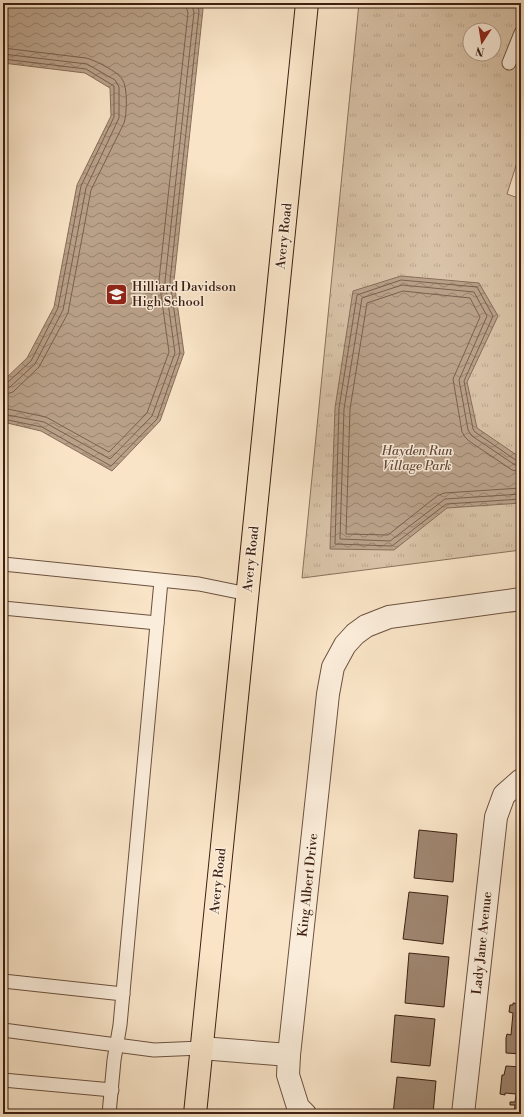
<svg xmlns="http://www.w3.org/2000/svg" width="524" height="1117" font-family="'Libre Bodoni',serif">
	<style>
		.park { fill: url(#park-tufts); stroke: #8b725d; fill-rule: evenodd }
		.water { fill: url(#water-waves); stroke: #876d59 }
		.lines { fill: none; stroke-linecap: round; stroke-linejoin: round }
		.shore { stroke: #7b604e; stroke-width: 1 }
		.building { fill: #9f8670; stroke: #3d2012 }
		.lane-casing { stroke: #6c513f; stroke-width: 15 }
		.street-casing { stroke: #6c513f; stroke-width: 24 }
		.primary-casing { stroke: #3d2012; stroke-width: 24 }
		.lane { stroke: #fbeddb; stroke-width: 13 }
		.street { stroke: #fbeddb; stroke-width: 22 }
		.primary { stroke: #f9e4c7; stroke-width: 22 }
		.labels { text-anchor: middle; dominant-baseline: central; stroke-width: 3; stroke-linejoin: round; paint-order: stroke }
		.street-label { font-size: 13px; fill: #3d2012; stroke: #fbeddb }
		.poi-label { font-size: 13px; fill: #3d2012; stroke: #fbeddb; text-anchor: start }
		.park-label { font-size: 13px; font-style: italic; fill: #644938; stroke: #fbeddb }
	</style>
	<defs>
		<pattern id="park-tufts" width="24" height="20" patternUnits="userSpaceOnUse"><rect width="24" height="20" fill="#d9c3a8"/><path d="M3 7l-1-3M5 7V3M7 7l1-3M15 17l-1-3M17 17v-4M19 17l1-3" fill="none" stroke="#bba790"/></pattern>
		<pattern id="water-waves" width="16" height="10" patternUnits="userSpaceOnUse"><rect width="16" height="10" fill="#b9a189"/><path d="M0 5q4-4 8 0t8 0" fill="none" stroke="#98836f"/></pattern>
	</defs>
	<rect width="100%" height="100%" fill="#f9e4c7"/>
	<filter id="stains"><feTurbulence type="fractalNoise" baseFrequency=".005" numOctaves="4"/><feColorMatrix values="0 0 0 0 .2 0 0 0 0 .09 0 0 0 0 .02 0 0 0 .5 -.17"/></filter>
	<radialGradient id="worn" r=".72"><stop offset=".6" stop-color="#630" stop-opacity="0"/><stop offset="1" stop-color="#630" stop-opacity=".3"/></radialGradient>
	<!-- park -->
	<path class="park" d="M359,3H521V150L507,194L521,199V550L302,578ZM470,30H494V54H470Z"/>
	<!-- water -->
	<g class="water">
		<polygon points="3,3 200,3 203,9 174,281 184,353 160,421 112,471 41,431 3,422 3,381 27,358 54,307 77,185 111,116 110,88 85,73 3,63"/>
		<polygon points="401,276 479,283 498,316 467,382 477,428 521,458 521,503 447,508 394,550 330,549 335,408 353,291"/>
	</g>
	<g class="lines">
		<!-- shore -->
		<g class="shore">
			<path d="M3,48L86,58C95,60 118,72 122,79C128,86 127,115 124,123L91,190L68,313L39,367L13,392L3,395"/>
			<polyline points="3,54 87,64 115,80 119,87 119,118 86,188 63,310 35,364 10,387 3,389"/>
			<polyline points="3,59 86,69 114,86 114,117 81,186 58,308 31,361 7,383 3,384"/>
			<polyline points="3,408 46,417 109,452 147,413 169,352 159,280 188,13 185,3"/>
			<polyline points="3,414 44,422 110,459 152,416 175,353 165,281 194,12 191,3"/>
			<polyline points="3,419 42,427 111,466 157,419 180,353 170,281 199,11 197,3"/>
			<polyline points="521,461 517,461 475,432 473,429 464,381 493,316 477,287 401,280 357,295 339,408 335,544 392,546 446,504 521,499"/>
			<polyline points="521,466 515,465 472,436 468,430 459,380 487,316 474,292 402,285 362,298 344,409 340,539 390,541 445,499 521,494"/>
			<polyline points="521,472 512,470 469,441 465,437 462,432 453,379 480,317 470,298 403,291 367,303 350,409 346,534 388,535 437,496 444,493 521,488"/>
		</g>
	</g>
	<!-- building -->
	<g class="building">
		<polygon points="419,830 457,834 453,882 414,878"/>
		<polygon points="409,892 448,896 443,944 403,939"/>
		<polygon points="409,953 449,957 444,1007 405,1003"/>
		<polygon points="513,1003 521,1004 521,1054 506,1053 506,1038 507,1034 511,1035 513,1013 509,1012 510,1005 513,1005"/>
		<polygon points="395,1015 435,1019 430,1066 391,1062"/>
		<polygon points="506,1066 521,1067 521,1114 514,1114 515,1105 510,1105 510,1102 515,1102 516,1094 505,1093 505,1095 500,1094 502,1075 504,1075"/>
		<polygon points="397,1077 436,1081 433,1114 393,1114"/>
	</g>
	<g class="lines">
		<defs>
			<g id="lane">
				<polyline points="509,63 521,33"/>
				<polyline points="3,564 199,584 248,594"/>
				<polyline points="3,608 157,623"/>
				<polyline points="3,981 123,994"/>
				<polyline points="3,1030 154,1050 201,1048"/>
				<polyline points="3,1080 112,1090"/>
				<polyline points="109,1114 114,1060 120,1025 161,581"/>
			</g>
			<g id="street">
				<polyline points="201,1048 289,1055"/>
				<polyline points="305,1114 298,1107 288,1075 289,1055 328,694 333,667 345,645 355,634 366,626 389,617 521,599"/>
				<polyline points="463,1114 496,817 504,795 521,780"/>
			</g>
			<polyline id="primary" points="195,1114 307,3"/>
		</defs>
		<!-- lane casing -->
		<use href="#lane" class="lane-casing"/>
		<!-- street casing -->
		<use href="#street" class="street-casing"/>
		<!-- primary casing -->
		<use href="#primary" class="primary-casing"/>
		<!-- lane -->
		<use href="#lane" class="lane"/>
		<!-- street -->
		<use href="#street" class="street"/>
		<!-- primary -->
		<use href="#primary" class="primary"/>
	</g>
	<!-- icons -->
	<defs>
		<symbol id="school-square" viewBox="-11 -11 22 22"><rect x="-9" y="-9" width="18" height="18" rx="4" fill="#8f2418" stroke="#fbeddb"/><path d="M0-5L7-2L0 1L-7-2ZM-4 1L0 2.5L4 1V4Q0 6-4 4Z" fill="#fff"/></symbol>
	</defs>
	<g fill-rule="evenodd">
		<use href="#school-square" x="104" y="282" width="25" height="25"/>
	</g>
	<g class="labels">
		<!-- street labels -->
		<g class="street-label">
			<text transform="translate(284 236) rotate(-84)">Avery Road</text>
			<text transform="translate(251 559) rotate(-84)">Avery Road</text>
			<text transform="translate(218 881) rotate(-84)">Avery Road</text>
			<text transform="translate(308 885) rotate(-84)">King Albert Drive</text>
			<text transform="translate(482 943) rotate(-84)">Lady Jane Avenue</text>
		</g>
		<!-- poi labels -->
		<g class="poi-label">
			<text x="132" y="287">Hilliard Davidson<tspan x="132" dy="15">High School</tspan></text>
		</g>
		<!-- park labels -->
		<g class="park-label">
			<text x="417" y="451">Hayden Run<tspan x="417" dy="15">Village Park</tspan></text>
		</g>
	</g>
	<!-- margin -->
	<rect width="524" height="1117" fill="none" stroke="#f9e4c7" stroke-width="16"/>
	<rect x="4" y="4" width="516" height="1109" fill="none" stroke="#3d2012" stroke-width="2"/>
	<rect x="8" y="8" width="508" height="1101" fill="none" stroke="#3d2012"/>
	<!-- north arrow -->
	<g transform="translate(482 42) rotate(192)"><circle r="19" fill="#fbeddb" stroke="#af9b8b"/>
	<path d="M0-3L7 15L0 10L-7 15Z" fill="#8f2418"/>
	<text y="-6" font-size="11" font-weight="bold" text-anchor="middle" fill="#3d2012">N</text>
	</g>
	<rect width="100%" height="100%" filter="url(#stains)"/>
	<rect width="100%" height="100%" fill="url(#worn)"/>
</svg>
